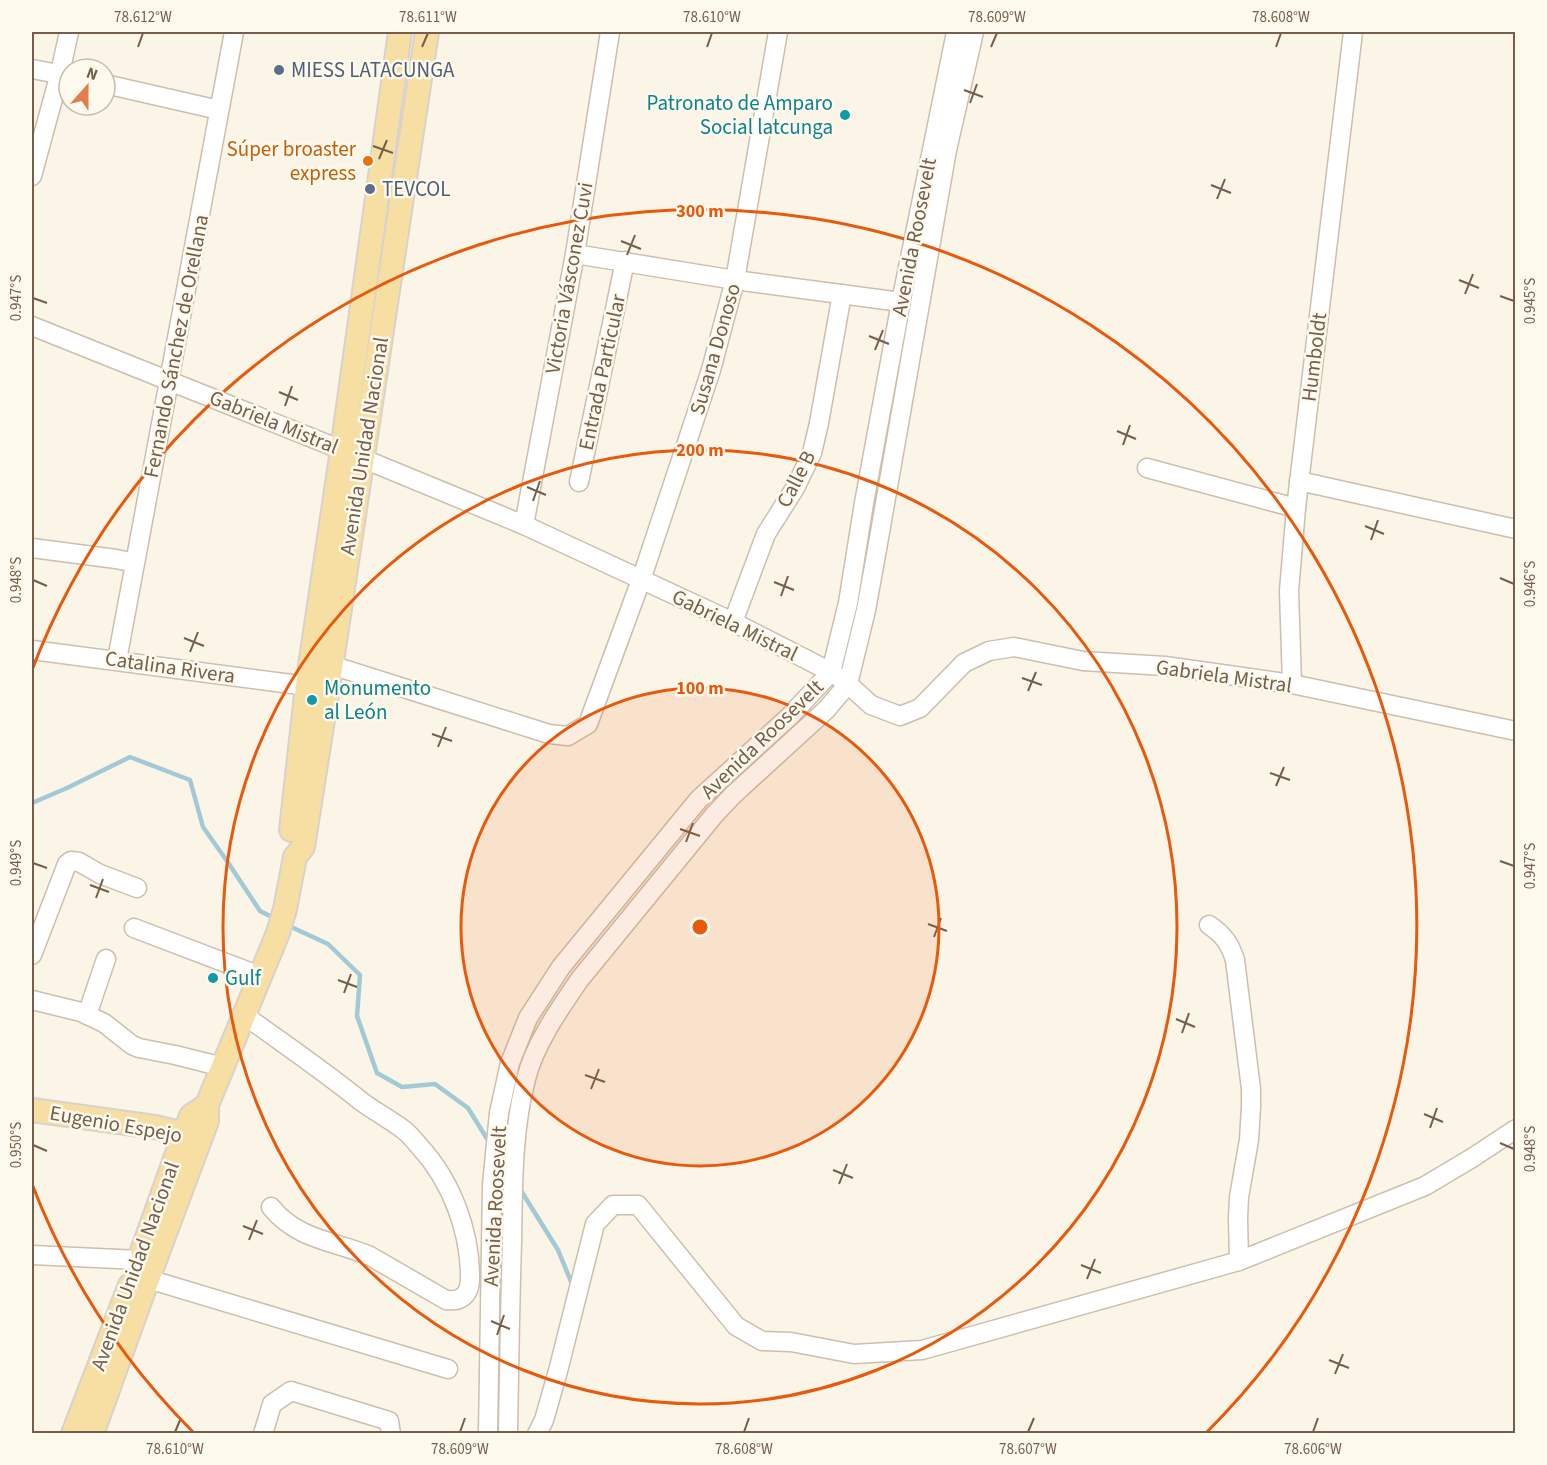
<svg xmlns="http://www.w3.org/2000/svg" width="1547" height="1465" font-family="'Source Sans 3',sans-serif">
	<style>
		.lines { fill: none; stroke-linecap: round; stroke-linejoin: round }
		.stream { stroke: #a3c9d6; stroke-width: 4.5 }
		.minor-casing { stroke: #cdbeae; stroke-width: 21 }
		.major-casing { stroke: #d8d2cd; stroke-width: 26 }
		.minor { stroke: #fff; stroke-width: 18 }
		.major { stroke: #f7dfa3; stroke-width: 22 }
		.ticks { fill: none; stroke: #745e4c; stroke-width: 2 }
		.ring { fill: none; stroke: #e8590c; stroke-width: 3 }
		.service-dot { fill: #5c6f8a; stroke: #fef9ed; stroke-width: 2 }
		.culture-dot { fill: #0f9aa8; stroke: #fef9ed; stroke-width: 2 }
		.food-dot { fill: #e8710a; stroke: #fef9ed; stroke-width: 2 }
		.labels { text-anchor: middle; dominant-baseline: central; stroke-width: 5; stroke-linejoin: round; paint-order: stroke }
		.service-label { font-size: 21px; fill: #4e5e75; stroke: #fef9ed; text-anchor: start }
		.culture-label { font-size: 21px; fill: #0d838f; stroke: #fef9ed; text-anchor: start }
		.food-label { font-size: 21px; fill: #c56008; stroke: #fef9ed; text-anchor: end }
		.street-label { font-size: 21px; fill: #745e4c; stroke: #fef9ed }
		.centre { fill: #e8590c; stroke: #fef9ed; stroke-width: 3 }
		.ring-label { font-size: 18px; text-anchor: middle; font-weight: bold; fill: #e8590c; stroke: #fef9ed; stroke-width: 5; stroke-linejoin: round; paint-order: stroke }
		.neatline { fill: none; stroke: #745e4c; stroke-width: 2 }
		.ticks-label { font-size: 15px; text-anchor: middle; fill: #745e4c }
	</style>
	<rect width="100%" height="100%" fill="#fbf5e7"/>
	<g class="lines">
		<!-- stream -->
		<g class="stream">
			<polyline points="32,803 67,788 130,757 190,780 203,827 227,861 260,911 274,918"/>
			<polyline points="287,925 328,944 360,975 357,1016 377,1073 402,1087 435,1084 468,1108 489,1142"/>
			<polyline points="520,1189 558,1250 572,1284"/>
		</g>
		<defs>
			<g id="minor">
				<polyline points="32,69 69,76"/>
				<polyline points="105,84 219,110"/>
				<polyline points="32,176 60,73 69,32"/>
				<polyline points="575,254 735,280 901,302"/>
				<polyline points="32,326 342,450 524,525 733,622 831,672 848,684 871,705 900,716 920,708 964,663 989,651 1014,647 1083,661 1165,666 1292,684 1516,731"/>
				<polyline points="1147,468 1296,508"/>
				<polyline points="1299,481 1516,529"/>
				<polyline points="579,482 625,261"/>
				<polyline points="524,525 575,254 610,32"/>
				<polyline points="32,548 116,559 135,563"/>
				<polyline points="733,622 766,534 795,488 812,453 819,423 842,294"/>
				<polyline points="32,650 307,686"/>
				<polyline points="117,660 234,32"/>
				<polyline points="331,665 549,734 568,736 588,724 641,580 711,370 735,280 778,32"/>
				<polyline points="1292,684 1289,591 1296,508 1353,32"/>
				<path d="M1209,925C1223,934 1230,944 1235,960L1251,1089V1107L1249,1140L1239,1197L1238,1218L1239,1261"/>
				<polyline points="134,928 260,976"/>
				<polyline points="32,955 67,864 71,861 79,862 100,874 137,888"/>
				<polyline points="32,1000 81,1012 104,1023 132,1045 139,1048 175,1055 223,1067"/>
				<polyline points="87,1015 106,959"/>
				<path d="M244,1015C284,1044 324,1071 362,1102C376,1112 391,1120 404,1130C410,1135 415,1141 420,1147C452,1182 471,1233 470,1281C469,1295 461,1302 446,1300L370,1256C335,1241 297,1240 271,1207"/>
				<polyline points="32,1255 140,1260"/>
				<polyline points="148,1279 448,1369"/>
				<polyline points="263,1434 272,1404 291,1391 389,1421 391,1434"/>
				<polyline points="488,1434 492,1185 499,1113 510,1063 528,1018 561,967 699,799 790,716 831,672 848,603 864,503 901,302 956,32"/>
				<path d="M508,1434C509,1370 510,1306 512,1242C513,1189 512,1131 526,1079C534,1045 560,1008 580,979L715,814L733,795L826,710L848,684L866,610L876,555L947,150L974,32"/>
				<polyline points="537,1434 544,1420 558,1371 595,1224 613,1205 638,1205 736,1326 762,1341 791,1342 854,1354 922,1350 1239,1261 1425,1186 1472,1158 1516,1129"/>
			</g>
			<g id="major">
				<polyline points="291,830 307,686 342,450 400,32"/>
				<polyline points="32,1110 155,1127 184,1134 198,1139"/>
				<polyline points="142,1251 184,1134 191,1116 207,1105"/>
				<polyline points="73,1434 130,1285"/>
				<polyline points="92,1434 148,1279 207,1121 207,1105 278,933 285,909 295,857 303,847 328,688 427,32"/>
			</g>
		</defs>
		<!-- minor casing -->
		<use href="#minor" class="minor-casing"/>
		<!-- major casing -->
		<use href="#major" class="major-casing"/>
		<!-- minor -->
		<use href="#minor" class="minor"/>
		<!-- major -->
		<use href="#major" class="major"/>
	</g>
	<!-- ticks -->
	<path class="ticks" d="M138,47L143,33M422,47L428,33M707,47L712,33M991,47L997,33M1276,47L1281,33M964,90L983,97M970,103L977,84M373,146L393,153M379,159L387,140M1211,185L1231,193M1217,199L1225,179M621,241L641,249M627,255L635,235M1459,280L1479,288M1465,294L1473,274M1500,296L1514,301M33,298L47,303M869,336L889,344M875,350L883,330M279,392L298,400M285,406L292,386M1117,431L1136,439M1123,445L1130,425M527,487L546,495M533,501L540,481M1365,526L1384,534M1371,540L1378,520M1500,578L1514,584M33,580L47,586M774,582L794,590M781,596L788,576M184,638L204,646M190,652L198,632M1022,678L1042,685M1028,691L1036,672M432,734L452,741M438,747L446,727M1270,773L1290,780M1276,786L1284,767M680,829L700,836M686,842L693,823M1500,861L1514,866M33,863L47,868M90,885L109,892M96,898L103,879M928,924L947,931M934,937L941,918M338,980L357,987M344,993L351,974M1176,1019L1195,1027M1182,1033L1189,1013M585,1075L605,1082M591,1089L599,1069M1424,1114L1443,1122M1430,1128L1437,1108M1500,1143L1514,1149M33,1145L47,1151M833,1170L853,1178M839,1184L847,1164M243,1226L263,1234M249,1240L257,1220M1081,1265L1101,1273M1087,1279L1095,1259M491,1321L510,1329M497,1335L504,1315M1329,1360L1349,1368M1335,1374L1343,1354M175,1432L181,1418M460,1432L465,1418M744,1432L749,1418M1028,1432L1034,1418M1313,1432L1318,1418"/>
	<!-- distance rings -->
	<circle cx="700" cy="927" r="239" fill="#e8590c" fill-opacity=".12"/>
	<g class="ring">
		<circle cx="700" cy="927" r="239"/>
		<circle cx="700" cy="927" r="477"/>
		<path d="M194 1433A716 716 0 0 1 32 1184M32 670A716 716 0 1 1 1206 1433"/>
	</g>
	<!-- markers -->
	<g class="service-dot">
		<circle cx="279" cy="70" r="6"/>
		<circle cx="370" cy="189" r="6"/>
	</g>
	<g class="culture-dot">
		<circle cx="845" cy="115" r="6"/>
		<circle cx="312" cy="700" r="6"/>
		<circle cx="213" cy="978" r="6"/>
	</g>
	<circle class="food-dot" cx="368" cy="161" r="6"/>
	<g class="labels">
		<!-- service labels -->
		<g class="service-label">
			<text x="291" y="70">MIESS LATACUNGA</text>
			<text x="382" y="189">TEVCOL</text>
		</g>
		<!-- culture labels -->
		<g class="culture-label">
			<text x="833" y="103" text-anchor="end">Patronato de Amparo<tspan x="833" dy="24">Social latcunga</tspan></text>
			<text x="324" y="688">Monumento<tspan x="324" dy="24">al León</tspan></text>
			<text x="225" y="978">Gulf</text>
		</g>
		<!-- food labels -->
		<g class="food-label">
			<text x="356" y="149">Súper broaster<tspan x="356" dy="24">express</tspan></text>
		</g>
		<!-- street labels -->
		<g class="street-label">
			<text transform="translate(914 237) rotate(-79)">Avenida Roosevelt</text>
			<text transform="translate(569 278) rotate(-80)">Victoria Vásconez Cuvi</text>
			<text transform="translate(176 346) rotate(-79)">Fernando Sánchez de Orellana</text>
			<text transform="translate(715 349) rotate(-74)">Susana Donoso</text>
			<text transform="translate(1314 357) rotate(-83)">Humboldt</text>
			<text transform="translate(602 372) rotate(-78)">Entrada Particular</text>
			<text transform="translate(274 422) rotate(22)">Gabriela Mistral</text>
			<text transform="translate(364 446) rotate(-81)">Avenida Unidad Nacional</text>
			<text transform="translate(796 479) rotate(-63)">Calle B</text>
			<text transform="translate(735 625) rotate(26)">Gabriela Mistral</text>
			<text transform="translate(170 667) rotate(8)">Catalina Rivera</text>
			<text transform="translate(1224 676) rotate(8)">Gabriela Mistral</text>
			<text transform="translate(762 739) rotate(-44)">Avenida Roosevelt</text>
			<text transform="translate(116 1124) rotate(10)">Eugenio Espejo</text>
			<text transform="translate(495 1206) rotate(-87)">Avenida Roosevelt</text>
			<text transform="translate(135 1266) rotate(-70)">Avenida Unidad Nacional</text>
		</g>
	</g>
	<circle cx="700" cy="927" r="9" class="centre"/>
	<g class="ring-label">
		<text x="700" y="217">300 m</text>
		<text x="700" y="456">200 m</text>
		<text x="700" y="694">100 m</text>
	</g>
	<!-- border -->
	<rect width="1547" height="1465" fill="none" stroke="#fef9ed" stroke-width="66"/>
	<!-- north arrow -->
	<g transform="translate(87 87) rotate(21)"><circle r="28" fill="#fef9ed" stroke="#c7bbad" stroke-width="1.5"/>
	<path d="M0-4.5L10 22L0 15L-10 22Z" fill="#e07e52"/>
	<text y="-9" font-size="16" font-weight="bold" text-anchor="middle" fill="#745e4c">N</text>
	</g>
	<rect x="33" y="33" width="1481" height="1399" class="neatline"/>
	<g class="ticks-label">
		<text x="143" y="22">78.612°W</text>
		<text x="428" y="22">78.611°W</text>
		<text x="712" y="22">78.610°W</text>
		<text x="997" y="22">78.609°W</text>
		<text x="1281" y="22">78.608°W</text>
		<text transform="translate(16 298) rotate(-90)" y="5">0.947°S</text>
		<text transform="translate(1530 301) rotate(-90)" y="5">0.945°S</text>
		<text transform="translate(16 580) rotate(-90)" y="5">0.948°S</text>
		<text transform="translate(1530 584) rotate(-90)" y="5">0.946°S</text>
		<text transform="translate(16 863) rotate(-90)" y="5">0.949°S</text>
		<text transform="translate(1530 866) rotate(-90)" y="5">0.947°S</text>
		<text transform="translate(16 1145) rotate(-90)" y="5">0.950°S</text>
		<text transform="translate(1530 1149) rotate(-90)" y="5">0.948°S</text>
		<text x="175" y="1454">78.610°W</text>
		<text x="460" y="1454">78.609°W</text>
		<text x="744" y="1454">78.608°W</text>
		<text x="1028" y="1454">78.607°W</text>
		<text x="1313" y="1454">78.606°W</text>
	</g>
</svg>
